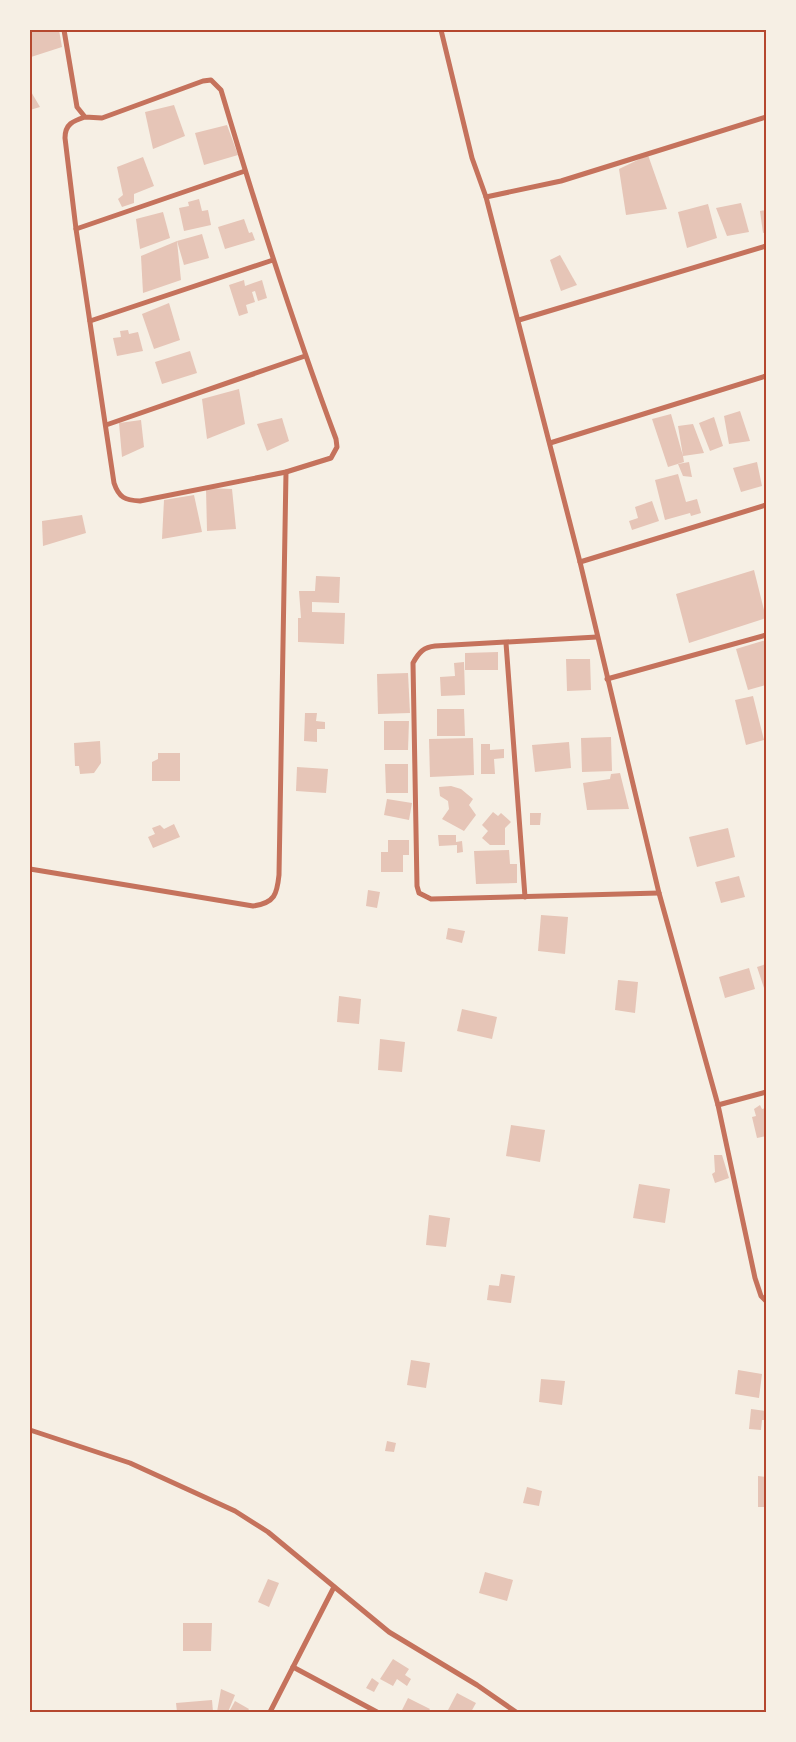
<svg xmlns="http://www.w3.org/2000/svg" width="796" height="1742" font-family="Arial,sans-serif">
	<style>
		.building { fill: #e6c5b7 }
		.lines { fill: none; stroke-linecap: round; stroke-linejoin: round }
		.minor { stroke: #c5725c; stroke-width: 5 }
		.neatline { fill: none; stroke: #b5482f; stroke-width: 2 }
	</style>
	<rect width="100%" height="100%" fill="#f6efe4"/>
	<!-- building -->
	<g class="building">
		<polygon points="30,30 59,30 62,47 31,57"/>
		<polygon points="30,90 40,107 30,110"/>
		<polygon points="174,105 185,136 153,149 145,112"/>
		<polygon points="227,125 238,155 204,165 195,133"/>
		<polygon points="648,155 667,209 626,215 619,169"/>
		<polygon points="143,157 154,186 134,194 134,203 122,207 118,199 123,195 117,167"/>
		<polygon points="199,199 202,211 208,210 211,225 184,231 179,208 189,206 188,202"/>
		<polygon points="741,203 749,232 727,236 716,208"/>
		<polygon points="708,204 717,238 687,248 678,212"/>
		<polygon points="766,210 766,232 763,233 760,211"/>
		<polygon points="163,212 170,238 140,249 136,219"/>
		<polygon points="244,219 249,233 252,232 255,240 225,249 218,227"/>
		<polygon points="202,234 209,258 184,265 177,241"/>
		<polygon points="177,241 181,280 143,293 141,256"/>
		<polygon points="560,255 577,285 561,291 550,260"/>
		<polygon points="244,280 245,286 262,280 267,298 258,301 255,291 252,292 255,302 246,305 248,313 239,316 229,285"/>
		<polygon points="169,303 180,340 154,349 142,314"/>
		<polygon points="128,330 129,334 138,332 143,351 117,356 113,338 121,337 120,331"/>
		<polygon points="190,351 197,373 162,384 155,362"/>
		<polygon points="239,389 245,424 207,439 202,399"/>
		<polygon points="740,411 750,441 729,444 724,416"/>
		<polygon points="671,414 683,456 678,426 693,424 704,453 683,456 684,462 668,467 652,419"/>
		<polygon points="714,417 723,446 710,451 699,423"/>
		<polygon points="282,418 289,441 267,451 257,424"/>
		<polygon points="141,420 144,447 122,457 119,423"/>
		<polygon points="689,462 692,477 683,476 678,464"/>
		<polygon points="757,462 762,486 741,492 733,468"/>
		<polygon points="678,474 686,502 697,499 701,513 691,516 690,513 665,520 655,480"/>
		<polygon points="206,488 232,489 236,529 207,531"/>
		<polygon points="194,495 202,532 162,539 164,500"/>
		<polygon points="652,501 659,521 632,530 629,521 638,518 635,507"/>
		<polygon points="82,515 86,533 43,546 42,521"/>
		<polygon points="754,570 766,618 689,643 676,594"/>
		<polygon points="316,576 340,577 339,603 312,602 312,612 345,613 344,644 298,642 298,618 301,618 299,591 315,591"/>
		<polygon points="766,640 766,685 748,690 736,649"/>
		<polygon points="498,652 498,670 465,670 465,653"/>
		<polygon points="566,659 590,659 591,690 567,691"/>
		<polygon points="464,662 465,695 441,696 440,677 455,676 454,663"/>
		<polygon points="408,673 410,713 378,714 377,674"/>
		<polygon points="753,696 764,740 746,745 735,700"/>
		<polygon points="437,709 464,709 465,736 437,736"/>
		<polygon points="305,713 317,713 316,721 325,722 325,729 317,729 317,742 304,741"/>
		<polygon points="384,721 409,721 408,750 384,750"/>
		<polygon points="611,737 612,771 582,772 581,738"/>
		<polygon points="473,738 474,775 430,777 429,739"/>
		<polygon points="100,741 101,763 94,773 80,774 79,766 75,766 74,743"/>
		<polygon points="569,742 571,768 535,772 532,745"/>
		<polygon points="481,744 490,744 490,750 504,749 504,758 494,759 495,774 481,774"/>
		<polygon points="158,753 180,753 180,781 152,781 152,762 158,759"/>
		<polygon points="385,764 408,764 408,793 386,793"/>
		<polygon points="297,767 328,769 326,793 296,791"/>
		<polygon points="620,773 629,809 587,810 583,783 610,779 611,774"/>
		<polygon points="451,786 461,789 473,799 469,805 476,815 464,831 442,819 449,809 448,801 440,796 439,787"/>
		<polygon points="387,799 412,803 409,820 384,815"/>
		<polygon points="493,812 498,816 501,813 511,822 505,828 505,845 490,845 482,838 488,831 482,825"/>
		<polygon points="530,813 541,813 540,825 530,825"/>
		<polygon points="174,824 180,837 153,848 148,837 155,834 152,828 160,825 164,829"/>
		<polygon points="728,828 735,857 697,867 689,837"/>
		<polygon points="438,835 456,835 456,842 462,841 463,852 457,853 457,845 439,846"/>
		<polygon points="388,840 409,840 409,855 403,855 403,872 381,872 381,852 388,852"/>
		<polygon points="509,850 510,864 517,864 517,883 476,884 474,851"/>
		<polygon points="739,876 745,897 721,903 715,882"/>
		<polygon points="368,890 380,892 377,908 366,906"/>
		<polygon points="541,915 568,917 565,954 538,951"/>
		<polygon points="448,928 465,931 462,943 446,939"/>
		<polygon points="766,964 766,987 764,988 757,967"/>
		<polygon points="749,968 755,989 725,998 719,977"/>
		<polygon points="618,980 638,982 635,1013 615,1010"/>
		<polygon points="339,996 361,999 359,1024 337,1022"/>
		<polygon points="462,1009 497,1017 492,1039 457,1031"/>
		<polygon points="380,1039 405,1042 402,1072 378,1070"/>
		<polygon points="760,1105 762,1109 766,1108 766,1136 757,1138 752,1117 756,1116 754,1109"/>
		<polygon points="511,1125 545,1130 540,1162 506,1156"/>
		<polygon points="714,1155 722,1155 729,1178 715,1183 712,1174 715,1172"/>
		<polygon points="639,1184 670,1189 665,1223 633,1218"/>
		<polygon points="429,1215 450,1218 446,1247 426,1245"/>
		<polygon points="501,1274 515,1276 511,1303 487,1300 489,1285 499,1286"/>
		<polygon points="411,1360 430,1363 426,1388 407,1385"/>
		<polygon points="738,1370 762,1374 759,1398 735,1394"/>
		<polygon points="541,1379 565,1381 562,1405 539,1402"/>
		<polygon points="751,1409 766,1411 766,1420 762,1420 761,1430 749,1429"/>
		<polygon points="387,1441 396,1443 394,1452 385,1451"/>
		<polygon points="758,1476 766,1477 766,1507 758,1507"/>
		<polygon points="527,1487 542,1491 539,1506 523,1503"/>
		<polygon points="485,1572 513,1580 507,1601 479,1593"/>
		<polygon points="268,1579 279,1583 269,1607 258,1602"/>
		<polygon points="183,1623 212,1623 211,1651 183,1651"/>
		<polygon points="393,1659 409,1669 405,1675 411,1679 407,1686 397,1679 393,1686 380,1679"/>
		<polygon points="372,1678 379,1683 374,1692 366,1688"/>
		<polygon points="221,1689 235,1695 228,1712 217,1712"/>
		<polygon points="457,1693 476,1703 471,1712 447,1712"/>
		<polygon points="408,1698 430,1709 428,1712 407,1712 402,1710"/>
		<polygon points="212,1700 213,1712 177,1712 176,1703"/>
		<polygon points="235,1701 249,1709 247,1712 229,1712"/>
	</g>
	<g class="lines">
		<!-- minor -->
		<g class="minor">
			<path d="M64,30L77,107L85,117L102,118L203,81L211,80L221,90C256,208 293,324 336,439L337,447L331,458L286,472L140,501C125,500 119,498 114,483L76,229L65,138C65,124 73,121 85,117"/>
			<polyline points="441,30 472,158 486,197 580,562 659,893 718,1105 755,1278 761,1296 766,1301"/>
			<polyline points="486,197 561,181 766,117"/>
			<polyline points="76,229 245,171"/>
			<polyline points="519,320 766,246"/>
			<polyline points="90,321 273,260"/>
			<polyline points="106,425 305,356"/>
			<polyline points="550,443 766,376"/>
			<polyline points="580,562 766,505"/>
			<path d="M597,637L435,646C424,647 419,652 413,663L417,886L419,893L431,899L659,893"/>
			<polyline points="506,643 525,897"/>
			<polyline points="607,679 766,635"/>
			<path d="M30,869L253,906C275,903 277,894 279,875L286,472"/>
			<polyline points="718,1105 766,1092"/>
			<polyline points="30,1430 130,1463 235,1511 268,1532 389,1632 477,1685 516,1712"/>
			<polyline points="293,1667 377,1712"/>
			<polyline points="270,1712 334,1587"/>
		</g>
	</g>
	<!-- border -->
	<rect width="796" height="1742" fill="none" stroke="#f6efe4" stroke-width="62"/>
	<rect x="31" y="31" width="734" height="1680" class="neatline"/>
</svg>
